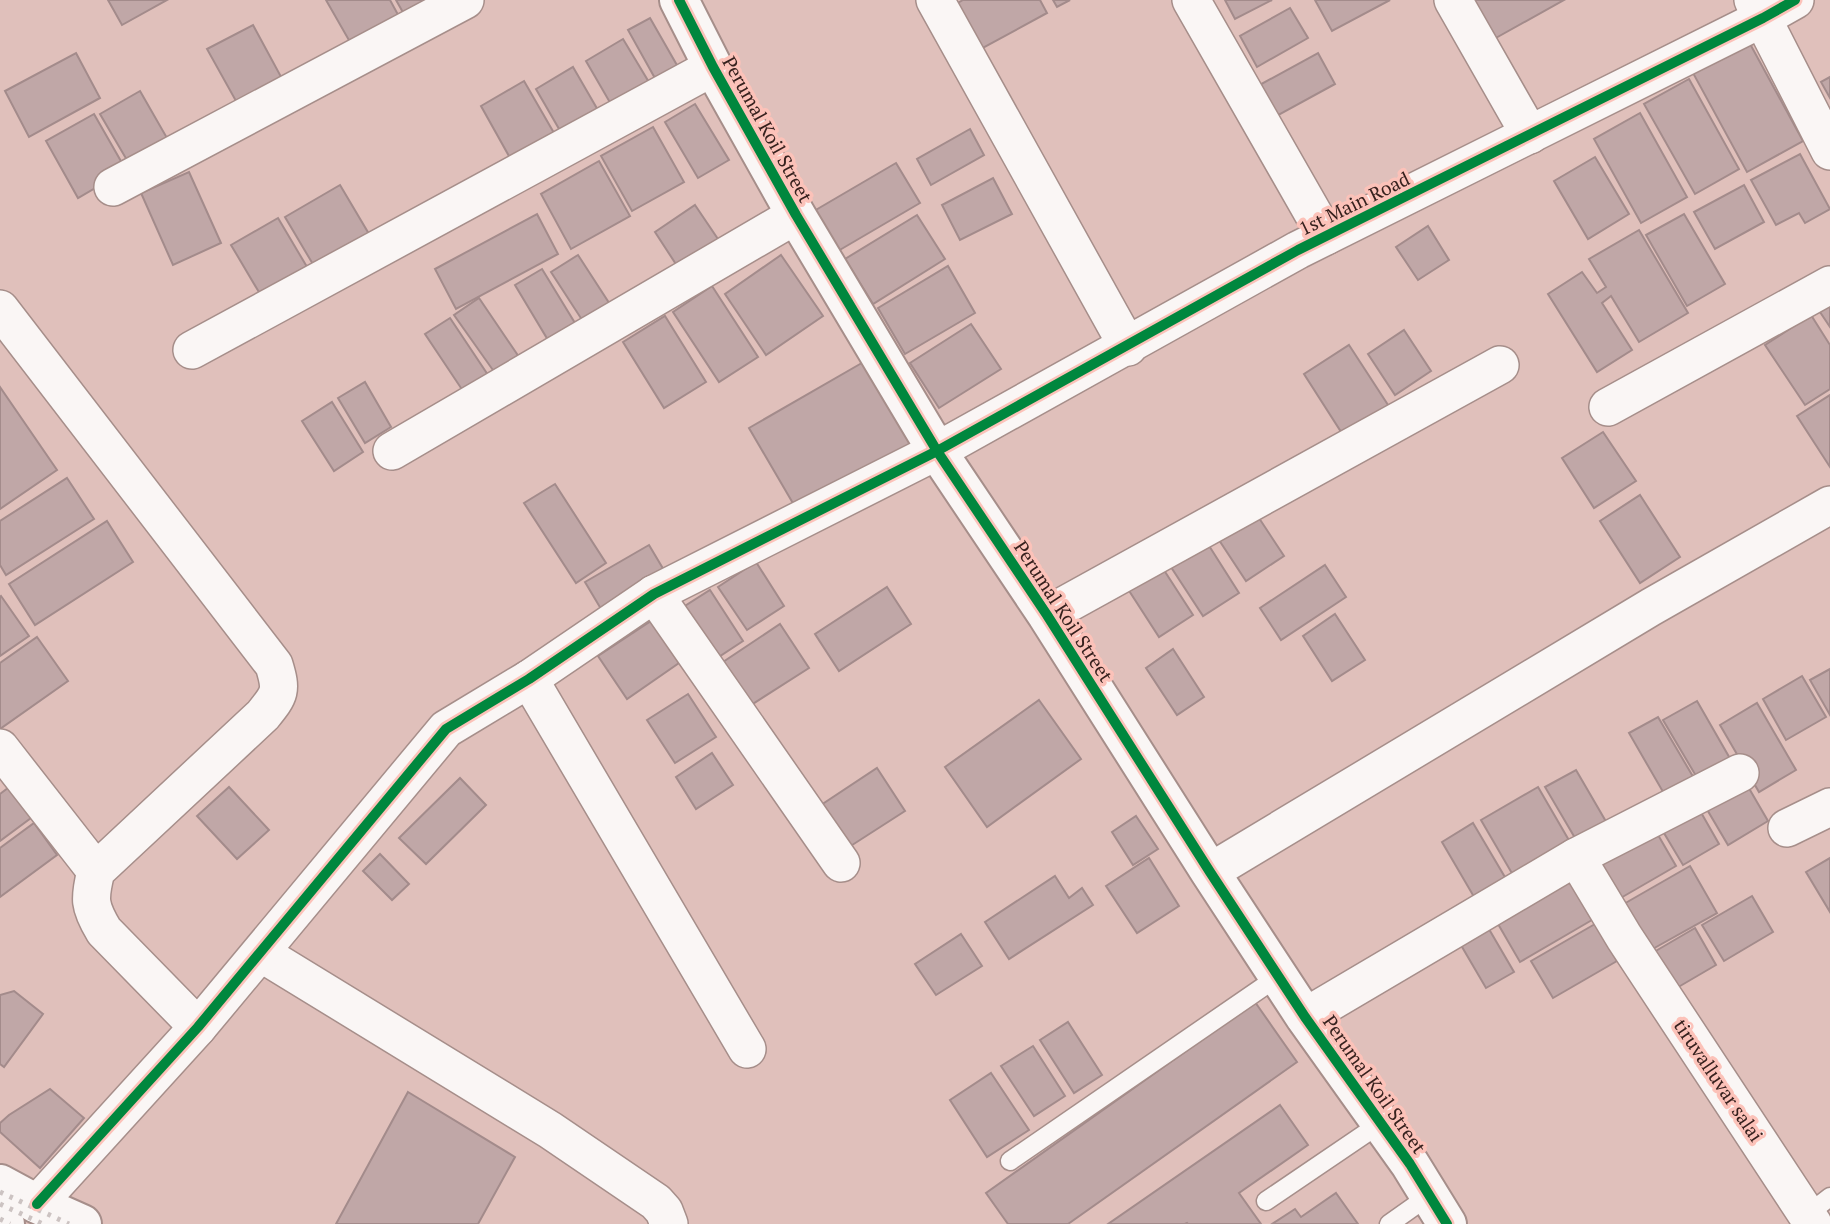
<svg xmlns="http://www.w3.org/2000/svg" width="1830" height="1224" font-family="'PT Serif',serif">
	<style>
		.building { fill: #c0a7a7; stroke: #a38b8b; stroke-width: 2 }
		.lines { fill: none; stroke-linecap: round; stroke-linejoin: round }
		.service-casing { stroke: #a68e8a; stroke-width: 21 }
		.minor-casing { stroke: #a68e8a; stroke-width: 40 }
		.tertiary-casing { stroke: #a68e8a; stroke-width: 42 }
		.primary-casing { stroke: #a68e8a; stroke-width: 42 }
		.service { stroke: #faf6f5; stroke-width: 18 }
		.minor { stroke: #faf6f5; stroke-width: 37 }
		.tertiary { stroke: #faf6f5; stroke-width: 38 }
		.primary { stroke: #faf6f5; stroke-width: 38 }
		.rail { stroke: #ccc3c2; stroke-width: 5; stroke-dasharray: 3.5 7; stroke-linecap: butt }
		.cycleway-casing { stroke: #fcc2b9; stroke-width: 15 }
		.cycleway { stroke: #00873e; stroke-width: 10 }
		.labels { text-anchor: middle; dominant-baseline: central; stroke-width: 7; stroke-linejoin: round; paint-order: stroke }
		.street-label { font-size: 19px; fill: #37211e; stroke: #fcc2b9 }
	</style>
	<rect width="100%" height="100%" fill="#e0c0bb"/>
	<!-- building -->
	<g class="building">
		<polygon points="108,0 167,0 122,25"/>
		<polygon points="326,0 390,0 402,22 354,49"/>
		<polygon points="396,0 428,0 409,23"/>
		<polygon points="963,0 1040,0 1047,13 981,49 956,4"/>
		<polygon points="1053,0 1070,0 1057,7"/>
		<polygon points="1225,0 1272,0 1235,19"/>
		<polygon points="1315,0 1390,0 1332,31"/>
		<polygon points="1473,0 1564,0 1494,39"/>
		<polygon points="1290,8 1308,38 1257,67 1240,36"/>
		<polygon points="650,18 678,67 656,80 628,30"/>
		<polygon points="253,25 286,86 241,110 207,49"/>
		<polygon points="623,39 650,84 612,106 586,61"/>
		<polygon points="1749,42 1803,141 1747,172 1693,73"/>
		<polygon points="76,53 100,98 29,137 5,91"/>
		<polygon points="1318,53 1335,84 1273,118 1256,87"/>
		<polygon points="573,67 599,112 562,134 536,89"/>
		<polygon points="1830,77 1830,98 1821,82"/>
		<polygon points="1689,79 1739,169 1695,194 1644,104"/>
		<polygon points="524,81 558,140 514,165 481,106"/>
		<polygon points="140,91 171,145 131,167 100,114"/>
		<polygon points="695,104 729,160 698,178 665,122"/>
		<polygon points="1640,113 1687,197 1641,223 1594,139"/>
		<polygon points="94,114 126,170 78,198 46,141"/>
		<polygon points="653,127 684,182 632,211 601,156"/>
		<polygon points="970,129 984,155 931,185 917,159"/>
		<polygon points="1800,154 1830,209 1805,223 1799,213 1776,225 1751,180"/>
		<polygon points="1595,157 1629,214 1588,239 1554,181"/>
		<polygon points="599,161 630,216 571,249 541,194"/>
		<polygon points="896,163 920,203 838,251 814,211"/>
		<polygon points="189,172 221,243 173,265 141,193"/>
		<polygon points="993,178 1012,214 960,240 942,205"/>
		<polygon points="340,185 369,234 314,266 285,217"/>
		<polygon points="1744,185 1764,222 1715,249 1694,212"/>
		<polygon points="695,205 724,248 683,275 655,232"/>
		<polygon points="537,214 558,254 456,309 435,269"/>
		<polygon points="1684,214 1725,284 1687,306 1646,235"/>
		<polygon points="917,215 945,259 873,304 845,259"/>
		<polygon points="278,218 310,272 263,299 231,245"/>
		<polygon points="1428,226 1449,260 1418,280 1396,247"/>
		<polygon points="1639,230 1688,313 1639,342 1611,296 1602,303 1632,350 1597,372 1548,294 1582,272 1597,293 1606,287 1589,259"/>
		<polygon points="578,255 613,309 586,326 551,272"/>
		<polygon points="781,255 823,316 766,355 725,294"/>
		<polygon points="948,266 975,313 905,354 878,308"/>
		<polygon points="542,269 578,328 551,345 515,285"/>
		<polygon points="712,286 758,357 719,382 673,312"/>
		<polygon points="479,298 519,357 495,373 454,315"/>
		<polygon points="1830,301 1830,327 1818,309"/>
		<polygon points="1811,315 1830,345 1830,389 1805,405 1765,345"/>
		<polygon points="665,316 706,382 664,408 623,342"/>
		<polygon points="450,318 488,375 463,391 425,334"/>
		<polygon points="971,324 1001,369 939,408 910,363"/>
		<polygon points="1404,330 1431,371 1395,395 1368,354"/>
		<polygon points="1349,345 1390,408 1345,438 1304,374"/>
		<polygon points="867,360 919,450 801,517 749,428"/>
		<polygon points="365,382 391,427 365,443 338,398"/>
		<polygon points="0,387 57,470 0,509"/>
		<polygon points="1830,395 1830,467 1797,416"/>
		<polygon points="332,402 363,452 334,471 302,421"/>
		<polygon points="1603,432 1636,481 1594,508 1562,458"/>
		<polygon points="67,478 94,519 6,575 0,565 0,521"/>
		<polygon points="555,484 606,563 576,583 524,503"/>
		<polygon points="1640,495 1680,557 1640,583 1600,521"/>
		<polygon points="1257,515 1284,556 1246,581 1219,540"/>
		<polygon points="107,521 133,562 35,625 9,584"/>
		<polygon points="1206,541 1239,593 1203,616 1169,564"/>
		<polygon points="649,545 668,577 604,614 585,582"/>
		<polygon points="756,562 784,606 747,630 718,587"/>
		<polygon points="1160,564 1193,615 1159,637 1126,586"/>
		<polygon points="1325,565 1346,597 1281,640 1260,608"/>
		<polygon points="887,587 911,624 839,671 815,634"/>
		<polygon points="710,590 743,641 711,662 677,611"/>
		<polygon points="1,596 29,636 0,656 0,597"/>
		<polygon points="1335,614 1365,660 1332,681 1303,636"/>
		<polygon points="651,621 679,663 627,699 598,656"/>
		<polygon points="780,624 809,668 751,705 723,662"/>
		<polygon points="37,637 68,681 0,729 0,663"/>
		<polygon points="1173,649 1204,697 1177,715 1146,668"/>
		<polygon points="1830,669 1830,715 1810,680"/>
		<polygon points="1802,676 1826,717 1786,740 1763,699"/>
		<polygon points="688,694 716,737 675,763 647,720"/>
		<polygon points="1039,700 1081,759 987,827 945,767"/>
		<polygon points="1697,701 1732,762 1699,781 1663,720"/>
		<polygon points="1757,703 1796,770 1759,792 1720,725"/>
		<polygon points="1658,717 1695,780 1666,797 1629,733"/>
		<polygon points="712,753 733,785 696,809 676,777"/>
		<polygon points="877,768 905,811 846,849 818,807"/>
		<polygon points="1576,770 1608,825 1578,843 1545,787"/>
		<polygon points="460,778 486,805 426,864 399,838"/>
		<polygon points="1743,778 1768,821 1728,845 1702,801"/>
		<polygon points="12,785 35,815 0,841 0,794"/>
		<polygon points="229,787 269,830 237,859 197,816"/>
		<polygon points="1538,787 1574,849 1517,882 1481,820"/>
		<polygon points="1695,802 1719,844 1683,865 1658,823"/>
		<polygon points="1136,816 1158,849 1133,865 1112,832"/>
		<polygon points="34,823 57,855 0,897 0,848"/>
		<polygon points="1473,823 1509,884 1477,902 1442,842"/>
		<polygon points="1654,828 1676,866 1612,903 1590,865"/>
		<polygon points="380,854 409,884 392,900 363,871"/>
		<polygon points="1149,858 1179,906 1137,933 1106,886"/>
		<polygon points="1830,858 1830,912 1806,872"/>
		<polygon points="1690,866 1717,913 1649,951 1622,905"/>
		<polygon points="1566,875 1592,920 1520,962 1494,917"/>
		<polygon points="1055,876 1069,898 1082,888 1093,905 1009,959 985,922"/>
		<polygon points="1752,896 1773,932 1724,961 1702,925"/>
		<polygon points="1486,924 1514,972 1486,988 1458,940"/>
		<polygon points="1595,924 1617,961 1553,998 1531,961"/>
		<polygon points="1695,928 1716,965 1663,996 1642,959"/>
		<polygon points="961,934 982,966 936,995 915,964"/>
		<polygon points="14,991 43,1014 4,1067 0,1064 0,995"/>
		<polygon points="1255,1002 1297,1062 1068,1224 1008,1224 986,1193"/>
		<polygon points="1068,1022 1102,1075 1074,1093 1040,1040"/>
		<polygon points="1033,1046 1065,1096 1034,1116 1001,1066"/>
		<polygon points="991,1073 1029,1130 987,1157 950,1100"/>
		<polygon points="50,1089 84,1118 40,1168 0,1132 0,1123 9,1115"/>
		<polygon points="408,1092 515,1157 478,1224 336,1224"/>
		<polygon points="1280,1105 1308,1145 1239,1193 1261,1224 1188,1224 1187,1223 1185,1224 1108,1224"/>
		<polygon points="1336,1193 1358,1224 1272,1224 1295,1209 1301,1217"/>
	</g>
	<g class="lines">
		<defs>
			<g id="service">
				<polyline points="1010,1161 1279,976"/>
				<polyline points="1266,1201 1381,1123"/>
				<polyline points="1808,1214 1830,1197"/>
				<polyline points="1389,1224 1430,1195"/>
			</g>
			<g id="minor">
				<polyline points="935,0 1128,347"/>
				<polyline points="1191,0 1326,236"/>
				<polyline points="1453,0 1530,135"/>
				<polyline points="1753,0 1830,151"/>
				<polyline points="113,187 465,0"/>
				<path d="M0,309L274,665C282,691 280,694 263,715L96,871C89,899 89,906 104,931L198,1027"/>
				<polyline points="192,350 713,67"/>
				<polyline points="1608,407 1830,285"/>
				<polyline points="392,451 796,215"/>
				<polyline points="654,594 841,863"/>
				<polyline points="1047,615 1500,365"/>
				<polyline points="529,679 747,1049"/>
				<polyline points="0,748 96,871"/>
				<polyline points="1787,828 1830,807"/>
				<polyline points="1576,857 1624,937 1813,1224"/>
				<polyline points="1210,872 1651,607 1830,505"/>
				<polyline points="261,953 550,1130 656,1202 664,1211 669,1224"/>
				<polyline points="1305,1017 1576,857 1740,773"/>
				<polyline points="37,1204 198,1027 446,729 529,679 654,594 937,451 1298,250 1763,18 1795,0"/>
			</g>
			<polyline id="tertiary" points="679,0 713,67 796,215 937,451 1047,615 1210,872 1305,1017 1410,1164 1447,1224"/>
			<g id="primary">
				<polyline points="0,1184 37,1204 82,1224"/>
				<polyline points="0,1222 5,1224"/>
			</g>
		</defs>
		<!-- service casing -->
		<use href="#service" class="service-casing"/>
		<!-- minor casing -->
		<use href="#minor" class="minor-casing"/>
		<!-- tertiary casing -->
		<use href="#tertiary" class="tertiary-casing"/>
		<!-- primary casing -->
		<use href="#primary" class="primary-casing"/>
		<!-- service -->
		<use href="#service" class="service"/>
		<!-- minor -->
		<use href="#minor" class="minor"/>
		<!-- tertiary -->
		<use href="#tertiary" class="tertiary"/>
		<!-- primary -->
		<use href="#primary" class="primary"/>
		<!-- rail -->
		<g class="rail">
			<polyline points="0,1192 69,1224"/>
			<polyline points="0,1204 43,1224"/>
			<polyline points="0,1219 10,1224"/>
		</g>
		<defs>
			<g id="cycleway">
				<polyline points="679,0 713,67 796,215 937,451 1047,615 1210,872 1305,1017 1410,1164 1447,1224"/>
				<polyline points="37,1204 198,1027 446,729 529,679 654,594 937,451 1298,250 1763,18 1795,0"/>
			</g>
		</defs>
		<!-- cycleway casing -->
		<use href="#cycleway" class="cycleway-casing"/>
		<!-- cycleway -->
		<use href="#cycleway" class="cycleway"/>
	</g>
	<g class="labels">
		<!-- street labels -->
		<g class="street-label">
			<text transform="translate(768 129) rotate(61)">Perumal Koil Street</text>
			<text transform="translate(1354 203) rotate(-26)">1st Main Road</text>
			<text transform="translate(1064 611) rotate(57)">Perumal Koil Street</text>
			<text transform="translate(1719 1080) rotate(56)">tiruvalluvar salai</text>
			<text transform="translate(1375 1084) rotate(55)">Perumal Koil Street</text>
		</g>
	</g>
</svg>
